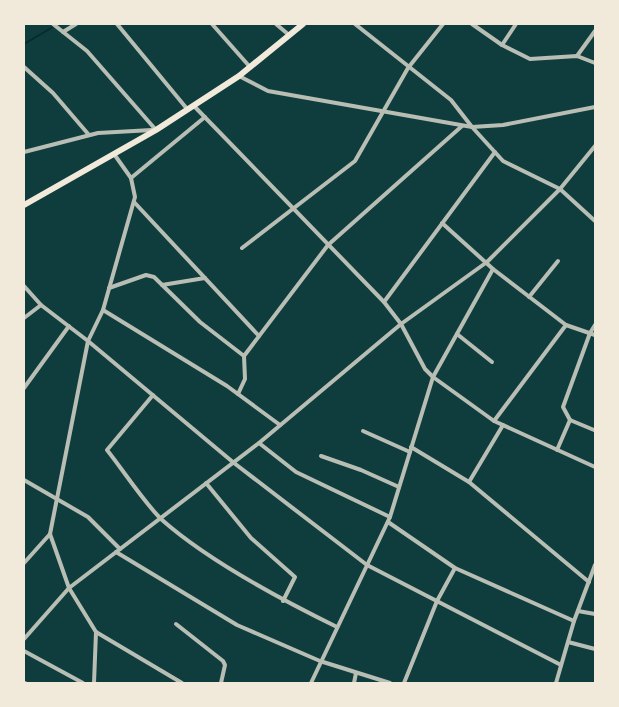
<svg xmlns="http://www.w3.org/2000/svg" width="619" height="707" font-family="Merriweather,serif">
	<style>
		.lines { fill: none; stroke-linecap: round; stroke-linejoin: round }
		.stream { stroke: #0a2a2b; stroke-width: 2 }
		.minor { stroke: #b8beb3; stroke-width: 4 }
		.trunk { stroke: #f1e9da; stroke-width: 6 }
	</style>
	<rect width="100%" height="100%" fill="#0f3d3e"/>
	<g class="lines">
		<!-- stream -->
		<polyline class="stream" points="24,44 58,24"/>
		<!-- minor -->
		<g class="minor">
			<polyline points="53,24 87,51 156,130"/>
			<polyline points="117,24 188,110"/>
			<polyline points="212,24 250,67"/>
			<polyline points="276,24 289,35"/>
			<polyline points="355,24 451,100 472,127 503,161 560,189 595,221"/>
			<polyline points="472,24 502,45 530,59 577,56 595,63"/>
			<polyline points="63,32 76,24"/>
			<polyline points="502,45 516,24"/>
			<polyline points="577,56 595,31"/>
			<polyline points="24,67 53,93 89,135"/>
			<polyline points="239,76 268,91 472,127 503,125 595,107"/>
			<polyline points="194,106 384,302 401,324 425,369 433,377 494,421 595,467"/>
			<polyline points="24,152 98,133 152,130"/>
			<polyline points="131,178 205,117"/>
			<polyline points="134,202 259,336"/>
			<polyline points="442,223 493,269 566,325 595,335"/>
			<polyline points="242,248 355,161 408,68 443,24"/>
			<polyline points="162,285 205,278"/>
			<polyline points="24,286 41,305 88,341 234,463 367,565 561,665"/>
			<polyline points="109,288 146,275 154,277 200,322 244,356"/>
			<polyline points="529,297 558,261"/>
			<polyline points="384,302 495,152"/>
			<polyline points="103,310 227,386 280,425"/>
			<polyline points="24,318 41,305"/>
			<polyline points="457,334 492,362"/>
			<polyline points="24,388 69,326"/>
			<polyline points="238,394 245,379 244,356 328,245 462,126"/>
			<path d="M153,395L107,450C123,470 143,501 161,519C208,561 280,599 337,627"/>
			<polyline points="570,420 563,407 590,333 595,325"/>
			<polyline points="494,421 566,325"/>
			<polyline points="363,431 410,452"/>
			<polyline points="259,443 296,472 390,517"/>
			<polyline points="411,447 469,482 589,582"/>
			<polyline points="557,450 570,420 594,430"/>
			<polyline points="321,456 361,470 399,487"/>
			<polyline points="24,480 88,517 120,549"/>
			<polyline points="469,482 503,425"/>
			<polyline points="206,483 251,538 295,577 283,601"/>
			<polyline points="388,522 455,568 574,621"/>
			<polyline points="116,552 237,625 320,661 390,683"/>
			<polyline points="24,563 50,534"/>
			<polyline points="578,611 595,614"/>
			<polyline points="176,624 223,661 225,665 221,683"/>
			<polyline points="96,632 182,683"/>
			<polyline points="24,639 69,588 259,443 401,324 487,262 560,189 595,146"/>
			<polyline points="568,642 595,649"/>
			<polyline points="24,651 83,683"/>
			<polyline points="24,683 25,683"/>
			<polyline points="94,683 96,632 69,588 50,534 88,341 103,310 135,197 131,178 114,154"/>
			<polyline points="311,683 390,517 433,377 493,269"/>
			<polyline points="354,683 356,673"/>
			<polyline points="404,683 437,601 455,568"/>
			<polyline points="556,683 574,621 595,565"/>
		</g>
		<!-- trunk -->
		<polyline class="trunk" points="24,205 156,130 239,76 303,24"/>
	</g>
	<!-- border -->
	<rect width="619" height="707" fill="none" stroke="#f1e9da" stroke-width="50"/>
</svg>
